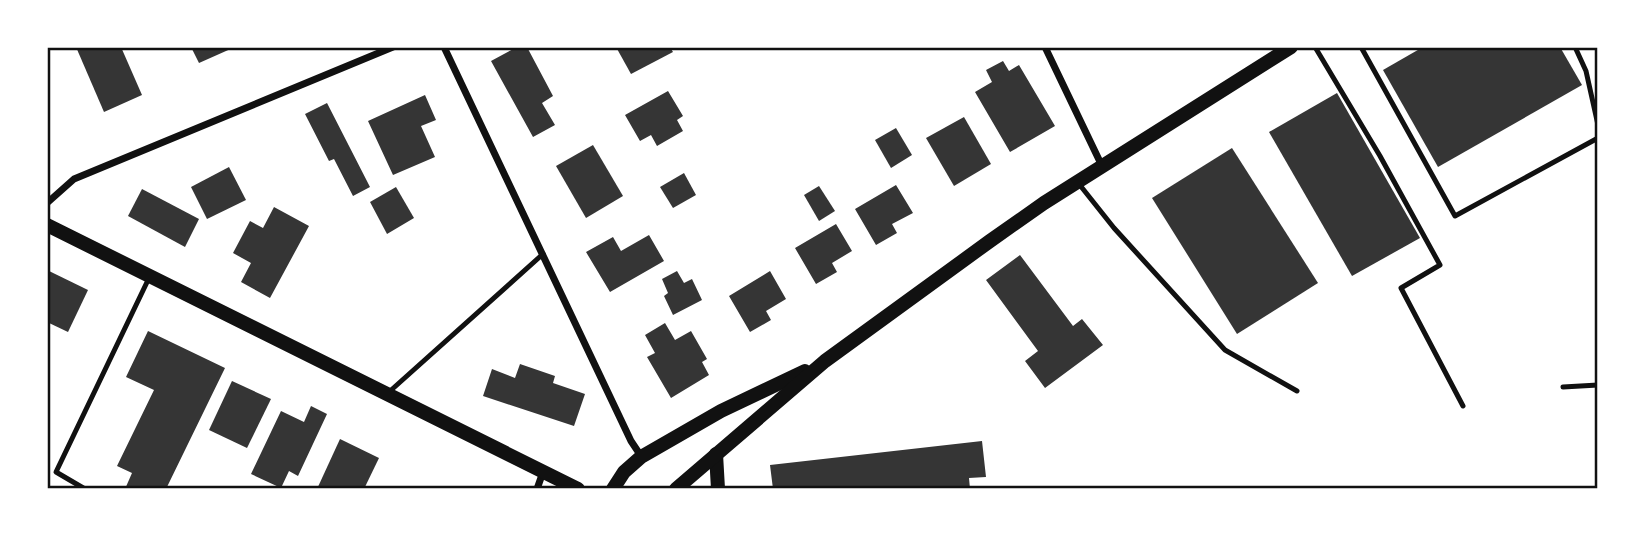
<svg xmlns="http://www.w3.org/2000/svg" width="1645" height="536" font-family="Arial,sans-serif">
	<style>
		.building { fill: #353535 }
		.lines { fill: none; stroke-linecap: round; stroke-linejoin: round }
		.service { stroke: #111; stroke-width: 5 }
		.minor { stroke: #111; stroke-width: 7 }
		.secondary { stroke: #111; stroke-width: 14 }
		.neatline { fill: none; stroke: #111; stroke-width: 2.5 }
	</style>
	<rect width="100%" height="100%" fill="#fff"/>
	<!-- building -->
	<g class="building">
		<polygon points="76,47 121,47 142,95 104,112"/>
		<polygon points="191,47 235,47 199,63"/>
		<polygon points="517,47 527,47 553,96 542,103 555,125 533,137 491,61"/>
		<polygon points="616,47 670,47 673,52 631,74"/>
		<polygon points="1423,47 1560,47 1582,85 1438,167 1383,70"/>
		<polygon points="1003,61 1009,71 1019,65 1055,126 1010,152 975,92 992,82 986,70"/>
		<polygon points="668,91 683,116 677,120 683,131 657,146 651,135 640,141 625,115"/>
		<polygon points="1337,93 1420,238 1352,276 1269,132"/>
		<polygon points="425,95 436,120 421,126 435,157 393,175 368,121"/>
		<polygon points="327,103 370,187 353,196 334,159 329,161 305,114"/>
		<polygon points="964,117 991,164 954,186 926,138"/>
		<polygon points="896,128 912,155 891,168 875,140"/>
		<polygon points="593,145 623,196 586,218 556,166"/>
		<polygon points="1232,148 1318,283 1237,334 1152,198"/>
		<polygon points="229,167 246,200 207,219 191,187"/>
		<polygon points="684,173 696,195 673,208 660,187"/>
		<polygon points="896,185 913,213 892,224 897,233 876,245 855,209"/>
		<polygon points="819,186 835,211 819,221 804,195"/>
		<polygon points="396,187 414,218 387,234 370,202"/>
		<polygon points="142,189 199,219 185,247 128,216"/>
		<polygon points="274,207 309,226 270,298 241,282 251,263 233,253 250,221 263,228"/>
		<polygon points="836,224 852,251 832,263 837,272 816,284 795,248"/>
		<polygon points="649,235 664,261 610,292 586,252 613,237 621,251"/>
		<polygon points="1020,255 1073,326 1082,319 1103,345 1045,388 1025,361 1038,351 986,280"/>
		<polygon points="47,270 88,290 68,332 47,322"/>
		<polygon points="677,271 684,283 692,279 702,300 673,315 664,296 668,293 662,279"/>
		<polygon points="770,271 786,299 766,311 771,320 750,332 729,296"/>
		<polygon points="665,323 675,340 691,331 707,359 702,362 709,375 671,398 647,357 655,353 645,335"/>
		<polygon points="148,331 225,368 166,489 125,489 132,473 117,466 154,390 126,377"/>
		<polygon points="520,364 555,376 553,383 585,394 574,426 483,396 492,369 515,378"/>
		<polygon points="232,381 271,399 247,448 209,430"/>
		<polygon points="311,406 327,414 298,476 289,471 281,488 251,474 281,411 304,422"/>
		<polygon points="340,439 379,458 364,489 317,489"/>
		<polygon points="982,441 986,477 969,478 970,489 773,489 770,465"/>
	</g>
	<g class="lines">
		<!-- service -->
		<g class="service">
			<polyline points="1315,47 1380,156 1440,265 1401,288 1463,406"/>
			<polyline points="1361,47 1455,216 1598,138"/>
			<polyline points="1575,47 1586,71 1598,125"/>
			<polyline points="1079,184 1114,228 1225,350 1297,391"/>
			<polyline points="1563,387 1598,385"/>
			<polyline points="389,392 543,254"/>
			<polyline points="85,489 56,472 149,278"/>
		</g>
		<!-- minor -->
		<g class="minor">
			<polyline points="444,47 631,441 641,456"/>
			<polyline points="1045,47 1102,166"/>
			<polyline points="47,203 74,179 393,47"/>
			<polyline points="537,489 543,472"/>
		</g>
		<!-- secondary -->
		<g class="secondary">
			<polyline points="47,225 578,489"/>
			<polyline points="716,454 718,489"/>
			<polyline points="613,489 624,472 641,457 721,411 805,371"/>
			<polyline points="676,489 825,361 990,241 1044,203 1291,47"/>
		</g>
	</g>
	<!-- border -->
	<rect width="1645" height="536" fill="none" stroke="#ffffff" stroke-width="98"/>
	<rect x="49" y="49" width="1547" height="438" class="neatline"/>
</svg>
